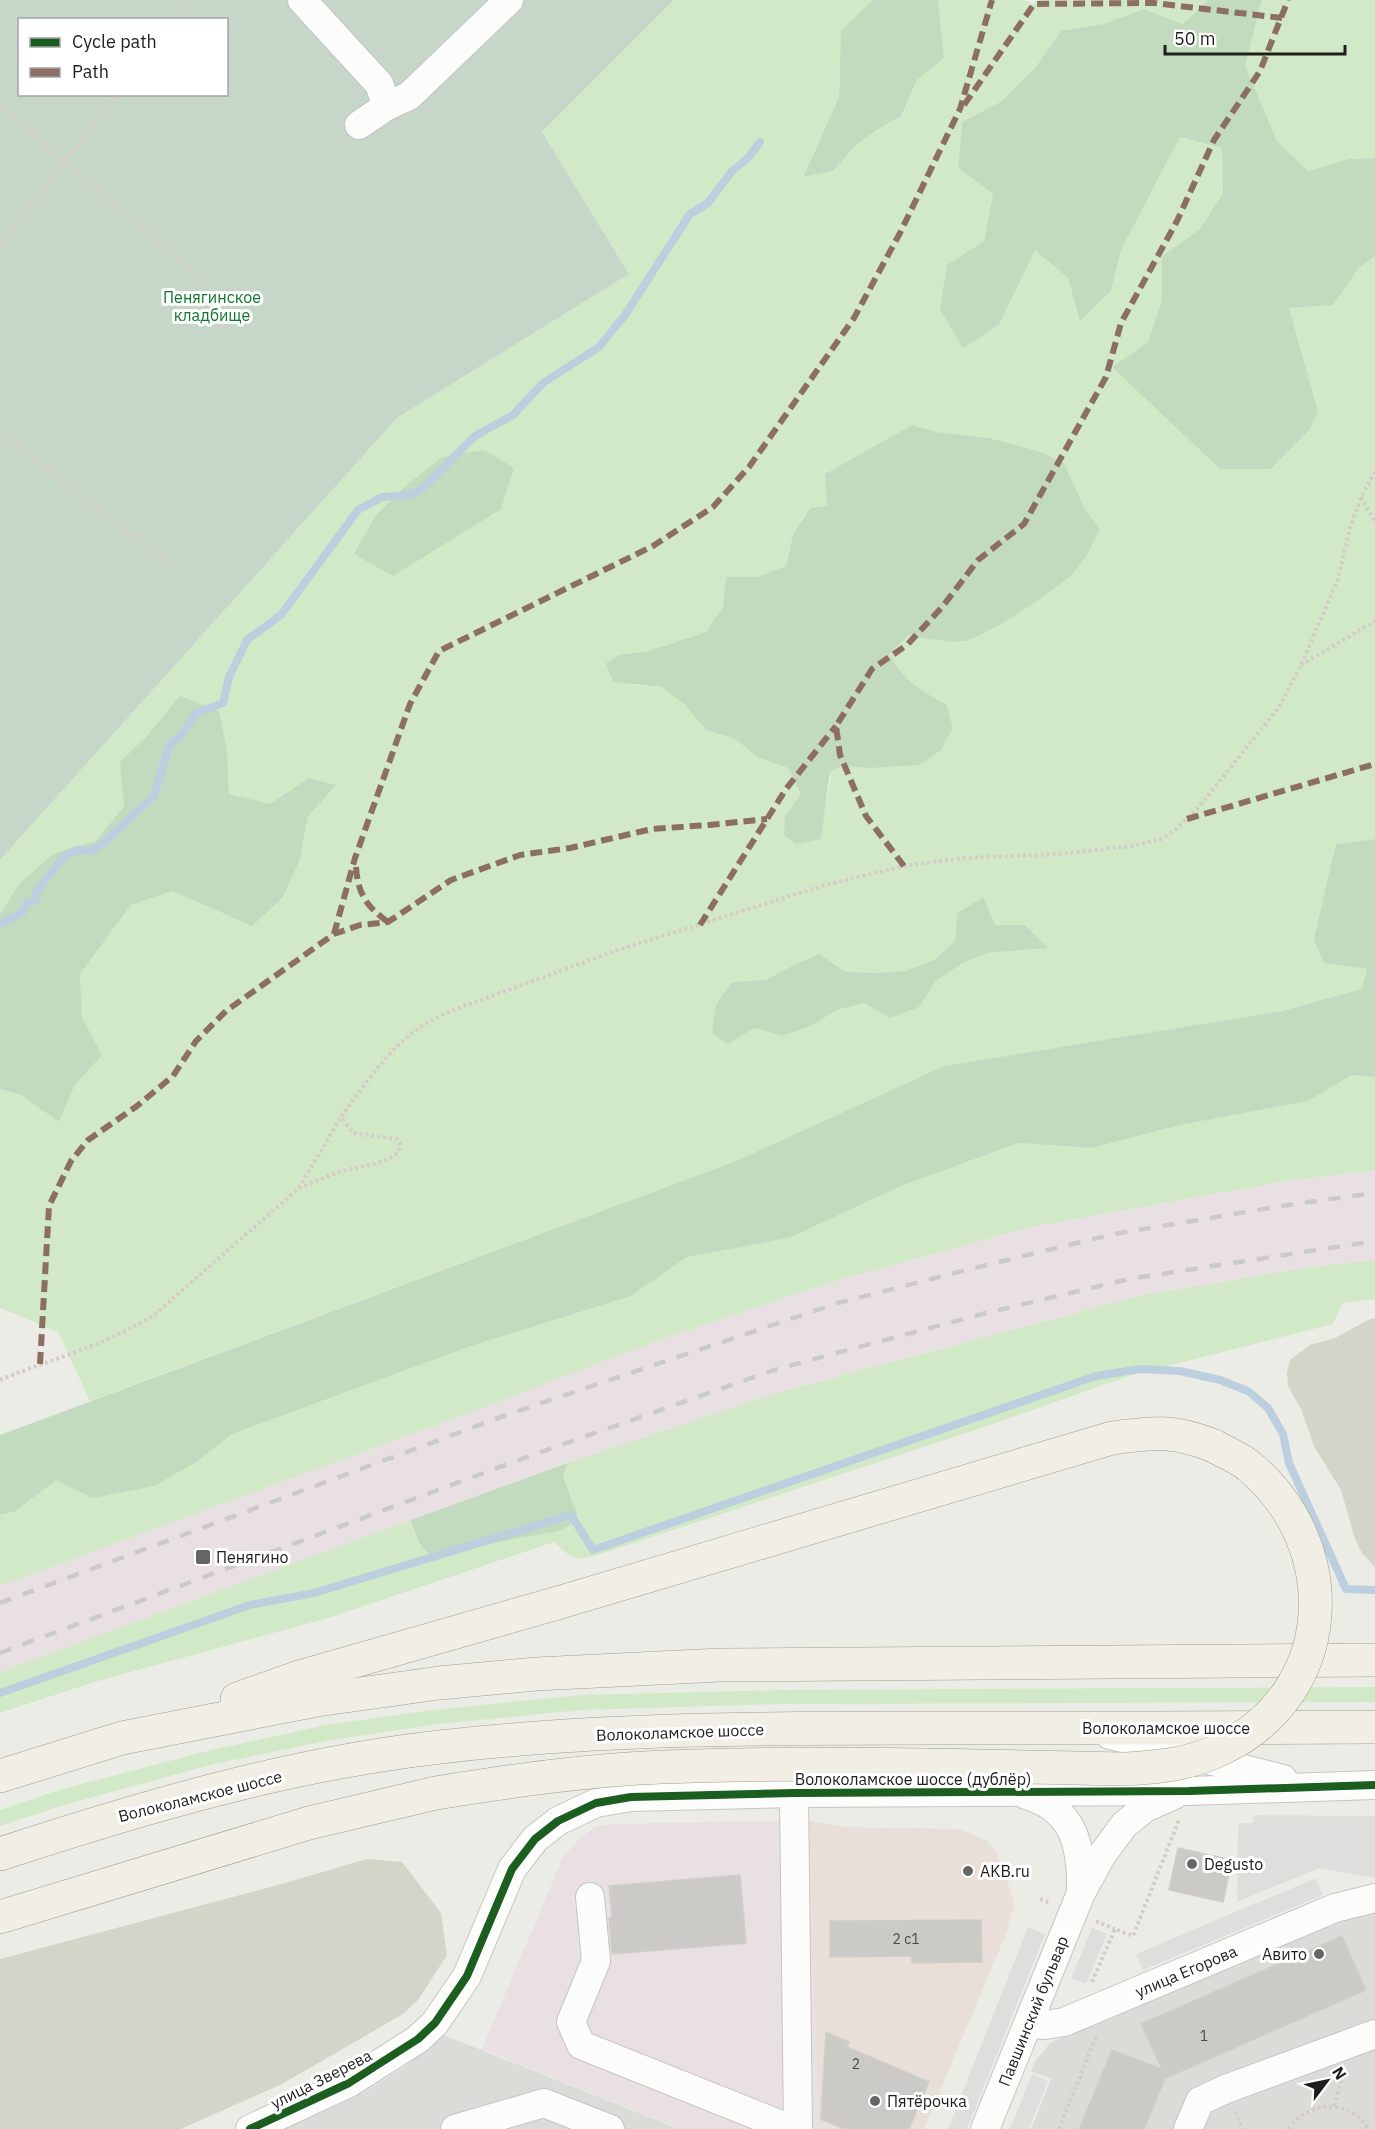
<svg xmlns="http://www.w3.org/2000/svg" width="1375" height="2129" font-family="'IBM Plex Sans',sans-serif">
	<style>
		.residential { fill: #dbdbd8 }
		.commercial { fill: #e9dfd9 }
		.industrial { fill: #e9e0e4 }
		.construction { fill: #d3d5c9 }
		.grass { fill: #d2e9c7; fill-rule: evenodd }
		.forest { fill: #c2dabe }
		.cemetery { fill: #c6d7ca; fill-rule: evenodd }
		.parking { fill: #dededc }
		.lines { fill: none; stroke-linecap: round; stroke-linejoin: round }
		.stream { stroke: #bccfde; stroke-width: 8 }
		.building { fill: #cbcac6; stroke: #cfcec8; stroke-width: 1.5 }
		.minor-casing { stroke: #c5c5c3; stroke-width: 30 }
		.major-casing { stroke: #a19e85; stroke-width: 34 }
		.path { stroke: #d5ccc7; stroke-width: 4; stroke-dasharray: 3 3; stroke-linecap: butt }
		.minor { stroke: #fcfcfb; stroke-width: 28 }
		.major { stroke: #f0eee5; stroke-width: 33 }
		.rail { stroke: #cacac9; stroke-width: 4.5; stroke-dasharray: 12 12; stroke-linecap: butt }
		.major-bridge-casing { stroke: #a19e85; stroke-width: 34; stroke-linecap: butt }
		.major-bridge { stroke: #f0eee5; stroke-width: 33 }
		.quiet { stroke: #8d6e63; stroke-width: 6; stroke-dasharray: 12 6; stroke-linecap: butt }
		.cycleway-casing { stroke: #fff; stroke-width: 11 }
		.cycleway { stroke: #1b5e20; stroke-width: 8 }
		.poi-dot { fill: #666664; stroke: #fff; stroke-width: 2 }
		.labels { text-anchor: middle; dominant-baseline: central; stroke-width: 6; stroke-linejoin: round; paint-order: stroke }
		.number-label { font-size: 14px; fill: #494948 }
		.park-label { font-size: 16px; fill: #127730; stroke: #fff }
		.poi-label { font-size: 16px; fill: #1e1e1e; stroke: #fff; text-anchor: start }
		.street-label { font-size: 16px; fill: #1e1e1e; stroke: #fff }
	</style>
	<rect width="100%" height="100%" fill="#ecece7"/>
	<!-- residential -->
	<g class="residential">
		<polygon points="1375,1911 1375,2129 1031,2129 1051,2079 1031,2071 1035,2061 1051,2042 1338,1921"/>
		<polygon points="444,2035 679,2129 284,2129 363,2093 404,2067"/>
	</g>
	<!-- commercial -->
	<polygon class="commercial" points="809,1820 843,1827 960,1829 987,1841 995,1851 1004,1869 1014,1904 1008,1929 924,2129 839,2129 818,2121"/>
	<!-- industrial -->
	<g class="industrial">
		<polygon points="1375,1170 1375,1260 1311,1267 1144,1295 780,1392 568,1463 0,1672 0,1586 482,1408 660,1340 832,1282 1031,1227 1286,1181"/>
		<polygon points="809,1820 818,2121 839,2129 681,2129 482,2049 563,1857 581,1837 595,1827 609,1824"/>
	</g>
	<!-- construction -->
	<g class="construction">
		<polygon points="1375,1318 1375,1567 1362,1553 1355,1539 1341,1490 1314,1446 1301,1409 1288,1386 1287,1373 1290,1360 1310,1345 1335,1338 1368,1320"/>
		<polygon points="367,1859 402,1862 441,1913 447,1955 418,2000 403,2014 282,2084 181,2129 0,2129 0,1959 285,1883"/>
	</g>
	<!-- grass -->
	<g class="grass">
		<path d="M674,0H873L866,9L839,76V97L803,176L833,171L858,143L883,126L902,117L917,80L944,58L938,0H1024L1033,4L1038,0H1208L1183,24L1144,9L1103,24L1061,31L1035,68L1002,101L962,122L958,168L993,193L984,241L947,265L940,309L963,349L999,325L1035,249L1068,278L1080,320L1111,291L1121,250L1180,137L1222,148L1223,193L1199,230L1162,256V300L1148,342L1112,367L1144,397L1318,411L1289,308L1333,305L1358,269L1375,256V839L1336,844L1324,963L1367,969L1363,989L1282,1011L944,1066L736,1161L90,1401L58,1332L0,1308V1089L21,1095L59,1122L75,1085L102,1055L82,1017L80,974L131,905L172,891L252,926L300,859L308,816V778L270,804L229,794L227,752L148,735L121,762L124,806L96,841L54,853L0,914V860L397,418L629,274L542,132ZM912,425L937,432L989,438L1064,463L1085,509L1100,530L1054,589L989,631L963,642L909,635L888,654L901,674L922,691L946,704L869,768L841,766L830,771L831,776L820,839L785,816L801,794L788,768L759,758L736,739L706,730L685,705L662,687L631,685L619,655L649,651L706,632L723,607L726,577H757L786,566L793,534L809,508L827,506L825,474ZM982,897L995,925H1025L1047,948L987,953L961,964L935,982L919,1007L865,1003L837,1010L811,1026L782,1036L754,1028L732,982L765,980L792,966L819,954L846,972L876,973L906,971L934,960L955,941L957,913Z"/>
		<polygon points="1262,0 1375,0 1375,158 1349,159 1308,171 1277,141 1244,66"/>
		<polygon points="1352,1075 1375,1077 1375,1170 1286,1181 1031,1227 832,1282 660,1340 482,1408 0,1586 0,1515 14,1512 56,1479 92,1498 196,1462 232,1434 471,1346 631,1296 687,1257 789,1238 901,1186 1019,1143 1092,1148 1180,1125 1308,1101"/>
		<path d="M1375,1260V1299L1342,1303L1333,1324L1132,1375L990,1425L598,1555C573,1562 573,1559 554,1542L325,1619L94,1682L0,1713V1672L411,1520L415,1537L434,1557L475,1546L573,1501L563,1476L568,1463L780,1392L1144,1295L1311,1267Z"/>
		<polygon points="1375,1687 1375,1702 785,1704 580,1710 439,1724 331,1740 214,1764 64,1805 0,1826 0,1810 59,1790 211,1750 326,1725 433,1710 580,1695 785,1690"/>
	</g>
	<!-- forest -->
	<g class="forest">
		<polygon points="873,0 938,0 944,58 917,80 901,117 883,126 858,143 833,171 803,177 839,97 841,31"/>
		<polygon points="1208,0 1262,0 1245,66 1277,141 1308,171 1349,159 1375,158 1375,256 1358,269 1333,305 1289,308 1318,411 1309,430 1270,469 1220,469 1112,367 1148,342 1162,300 1162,256 1199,230 1223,193 1222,148 1180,137 1121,250 1111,291 1080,321 1068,278 1035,250 999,325 963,349 940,309 947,265 984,241 993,194 958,168 962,122 1002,101 1035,68 1061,31 1103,24 1144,9 1183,24"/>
		<path d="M912,425L937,432L989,438L1038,451L1064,463L1085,509L1100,530C1092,545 1085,560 1073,573C1056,590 986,637 964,641C952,644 922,637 909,635L889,654C903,680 920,690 946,704L953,728L940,751L919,765L869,768L842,766L830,771L821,839L796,844L784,835L785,816L801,794L788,768L759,758L735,739L706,730L685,705L662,687L613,682L606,663L619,655L649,651L706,632L723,607L726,577H757L786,566L793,534L810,508L827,506L825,474Z"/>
		<polygon points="484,450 514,468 501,509 393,576 354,554 376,515 408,484 442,457"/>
		<polygon points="180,696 219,711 227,752 229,794 270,804 308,778 336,785 308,816 300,859 283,897 252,926 172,891 131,905 80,974 82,1017 102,1055 75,1085 59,1122 21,1095 0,1089 0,914 20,883 54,853 96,841 124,806 120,762 148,735"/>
		<polygon points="1375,839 1375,1077 1352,1075 1308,1101 1180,1125 1092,1148 1019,1143 901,1186 789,1238 687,1257 631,1296 471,1346 232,1434 196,1462 154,1486 92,1498 56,1480 14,1512 0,1515 0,1435 736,1161 944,1066 1282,1011 1362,989 1367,969 1324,963 1314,939 1336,844"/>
		<polygon points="983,897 995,925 1025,925 1048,948 987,953 961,964 935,982 919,1007 890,1018 865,1003 837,1010 811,1026 782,1036 754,1028 728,1044 712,1033 716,1005 732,982 765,980 792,966 819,954 846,972 876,973 906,971 934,960 955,941 957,913"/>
		<path d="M568,1463L563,1476L577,1514L569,1526L558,1531L475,1546L434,1558C420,1547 415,1537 411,1520Z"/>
	</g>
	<!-- cemetery -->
	<path class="cemetery" d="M0,0H674L542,132L629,274L397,418L0,860ZM20,20H226V94H20Z"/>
	<!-- parking -->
	<g class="parking">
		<polygon points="1254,1815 1375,1816 1375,1878 1319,1868 1237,1902 1238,1823 1253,1823"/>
		<polygon points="1316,1878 1323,1895 1143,1970 1136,1954"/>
		<polygon points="1028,1927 1045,1934 967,2129 948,2129"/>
		<polygon points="1092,1928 1107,1934 1086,1984 1071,1978"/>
		<polygon points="1032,2074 1048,2081 1029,2129 1010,2129"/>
	</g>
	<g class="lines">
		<!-- stream -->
		<g class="stream">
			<polyline points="0,924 23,912 26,903 36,900 37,890 64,857 76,850 90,851 102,844 154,796 169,745 181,736 196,713 223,703 229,677 247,640 281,615 358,510 382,497 412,495 424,487 475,436 513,415 543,383 599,347 625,315 690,214 708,203 732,171 748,158 760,142"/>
			<polyline points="0,1693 250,1605 314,1593 571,1515 593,1550 1096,1376 1140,1369 1180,1371 1220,1380 1248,1391 1268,1408 1283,1434 1289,1463 1346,1589 1375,1590"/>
		</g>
	</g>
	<!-- building -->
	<g class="building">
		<polygon points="1178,1848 1232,1860 1223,1902 1169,1890"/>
		<polygon points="740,1875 746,1943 612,1954 609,1918 612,1917 609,1886"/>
		<polygon points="981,1920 982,1962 912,1963 912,1956 830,1957 830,1921"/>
		<polygon points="1342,1936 1366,1990 1166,2078 1166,2076 1144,2129 1079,2129 1112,2050 1162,2069 1141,2024"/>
		<polygon points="826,2032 849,2042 847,2047 929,2082 909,2129 844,2129 821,2119"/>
	</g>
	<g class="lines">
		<defs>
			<g id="minor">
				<polyline points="302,0 379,84 387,106 359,125"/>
				<polyline points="387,106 409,96 509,0"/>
				<polyline points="1110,1735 1283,1779"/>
				<polyline points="794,1793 798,2129"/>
				<path d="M1026,1795C1075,1809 1082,1847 1081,1893"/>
				<polyline points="590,1897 596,1961 571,2022 581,2045 791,2129"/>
				<polyline points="1029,2024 1045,2025 1064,2022 1335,1908 1375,1898"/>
				<polyline points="250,2129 349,2083 418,2039 435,2023 467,1976 512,1869 535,1839 558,1821 596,1803 631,1797 794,1793 1189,1791 1375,1785"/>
				<polyline points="455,2129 544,2103 610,2129"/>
				<polyline points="985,2129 1081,1893 1102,1855 1124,1825 1145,1808 1174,1795"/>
				<polyline points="1188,2129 1200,2101 1226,2089 1375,2034"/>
			</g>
			<g id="major">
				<path d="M237,1699L299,1677L561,1602L1112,1438C1153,1432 1175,1430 1214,1446"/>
				<polyline points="0,1776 122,1738 317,1700 439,1683 536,1674 720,1665 1375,1660"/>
				<path d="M0,1854C144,1807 289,1764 440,1747C604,1728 770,1728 935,1728C1082,1728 1228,1728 1375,1727"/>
				<polyline points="0,1917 309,1823 436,1793"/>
			</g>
		</defs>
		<!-- minor casing -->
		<use href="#minor" class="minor-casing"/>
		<!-- major casing -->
		<use href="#major" class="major-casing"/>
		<!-- path -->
		<g class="path">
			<polyline points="176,20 191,0"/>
			<polyline points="0,105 206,284"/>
			<polyline points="0,246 118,94"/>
			<polyline points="0,434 18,446 178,571"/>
			<polyline points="1361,497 1375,522"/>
			<polyline points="1301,665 1375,621"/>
			<polyline points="299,1188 341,1117"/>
			<path d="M0,1380C51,1359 107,1345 154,1315L299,1188L338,1172L374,1164L390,1158L397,1153L401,1146L397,1139L353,1133L341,1117C366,1083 391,1044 427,1023C435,1018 445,1014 453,1010L618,950L825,885L904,866L963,858L1059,854L1132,846L1161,839L1174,831L1199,807L1279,707L1301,665L1338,579L1350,528L1361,497L1375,472"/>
			<polyline points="1040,1899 1051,1903"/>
			<polyline points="1096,1921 1115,1929"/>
			<polyline points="1092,1982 1115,1929 1133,1936 1179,1820"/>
			<polyline points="1334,2106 1344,2073"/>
			<polyline points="1235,2112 1243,2129"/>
			<polyline points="1059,2129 1096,2037"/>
			<path d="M1289,2129C1304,2106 1333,2100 1356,2115C1361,2118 1365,2125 1369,2129"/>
		</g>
		<!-- minor -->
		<use href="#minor" class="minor"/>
		<!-- major -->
		<use href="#major" class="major"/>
		<!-- rail -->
		<g class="rail">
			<polyline points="0,1603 509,1414 838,1303 970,1269 1114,1234 1294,1204 1375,1193"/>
			<polyline points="0,1653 524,1458 777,1369 982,1314 1129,1279 1375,1241"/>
		</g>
		<defs>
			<path id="major-bridge" d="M436,1793C511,1781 586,1770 662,1767C816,1761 971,1766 1126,1769C1160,1767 1192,1764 1223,1748C1338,1692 1344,1546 1250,1467C1240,1458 1226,1453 1214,1446"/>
		</defs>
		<!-- major-bridge casing -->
		<use href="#major-bridge" class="major-bridge-casing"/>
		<!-- major-bridge -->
		<use href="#major-bridge" class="major-bridge"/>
		<!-- quiet -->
		<g class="quiet">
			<polyline points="964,105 1034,4 1154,3 1282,18"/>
			<polyline points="1187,819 1375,764"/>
			<polyline points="904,866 866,816 840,755 836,726 872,669 907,645 943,606 978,560 1024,524 1106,377 1121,323 1177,221 1214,140 1260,71 1288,0"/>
			<path d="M356,867C358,894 366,906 388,922"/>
			<polyline points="700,925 786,789 836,726"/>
			<polyline points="334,934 355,858 410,704 439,651 653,546 713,507 749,467 854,318 900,233 960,109 992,0"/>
			<polyline points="40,1364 49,1206 71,1161 88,1140 137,1106 173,1076 196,1041 226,1011 334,934 360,925 388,922 451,880 520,855 570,848 652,829 709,825 767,819"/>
		</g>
		<defs>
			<polyline id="cycleway" points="250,2129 349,2083 418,2039 435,2023 467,1976 512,1869 535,1839 558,1821 596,1803 631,1797 794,1793 1189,1791 1375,1785"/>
		</defs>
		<!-- cycleway casing -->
		<use href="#cycleway" class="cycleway-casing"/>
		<!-- cycleway -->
		<use href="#cycleway" class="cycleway"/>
	</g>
	<!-- markers -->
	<g class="poi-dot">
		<rect x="195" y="1549" width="16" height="16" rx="3"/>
		<circle cx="1192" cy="1864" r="6"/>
		<circle cx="968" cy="1871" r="6"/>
		<circle cx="1319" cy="1954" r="6"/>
		<circle cx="875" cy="2101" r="6"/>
	</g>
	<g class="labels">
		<!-- number labels -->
		<g class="number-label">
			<text x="906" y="1939">2 с1</text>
			<text x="1204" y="2036">1</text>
			<text x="856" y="2064">2</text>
		</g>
		<!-- park labels -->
		<g class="park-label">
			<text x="212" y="297">Пенягинское<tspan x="212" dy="18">кладбище</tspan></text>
		</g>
		<!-- poi labels -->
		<g class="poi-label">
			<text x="216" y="1557">Пенягино</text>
			<text x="1204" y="1864">Degusto</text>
			<text x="980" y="1871">AKB.ru</text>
			<text x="1307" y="1954" text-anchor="end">Авито</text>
			<text x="887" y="2101">Пятёрочка</text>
		</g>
		<!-- street labels -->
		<g class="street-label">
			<text x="1166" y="1728">Волоколамское шоссе</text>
			<text transform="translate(680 1732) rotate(-2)">Волоколамское шоссе</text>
			<text x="913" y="1779">Волоколамское шоссе (дублёр)</text>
			<text transform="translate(200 1796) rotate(-14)">Волоколамское шоссе</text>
			<text transform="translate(1186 1971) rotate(-23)">улица Егорова</text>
			<text transform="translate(1033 2011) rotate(-68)">Павшинский бульвар</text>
			<text transform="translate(321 2079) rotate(-27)">улица Зверева</text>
		</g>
	</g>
	<!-- legend -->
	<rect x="18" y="18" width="210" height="78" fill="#ffffff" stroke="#a5a5a5" stroke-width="1.5"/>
	<rect x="30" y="38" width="30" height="9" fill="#1b5e20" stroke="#a5a5a5" stroke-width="1.5"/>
	<text x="72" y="48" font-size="18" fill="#1e1e1e">Cycle path</text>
	<rect x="30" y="68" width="30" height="9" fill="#8d6e63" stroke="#a5a5a5" stroke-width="1.5"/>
	<text x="72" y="78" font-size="18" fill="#1e1e1e">Path</text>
	<!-- north arrow -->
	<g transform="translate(1327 2081) rotate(58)" stroke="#ffffff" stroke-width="4.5" paint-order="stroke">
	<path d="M0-4.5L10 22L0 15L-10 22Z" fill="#1e1e1e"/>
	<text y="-9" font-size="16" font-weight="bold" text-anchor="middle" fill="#1e1e1e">N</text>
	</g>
	<!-- scale -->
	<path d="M1165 45v9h180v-9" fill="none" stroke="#1e1e1e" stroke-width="3"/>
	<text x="1174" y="45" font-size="18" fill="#1e1e1e" stroke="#ffffff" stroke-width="4.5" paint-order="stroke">50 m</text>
</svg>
